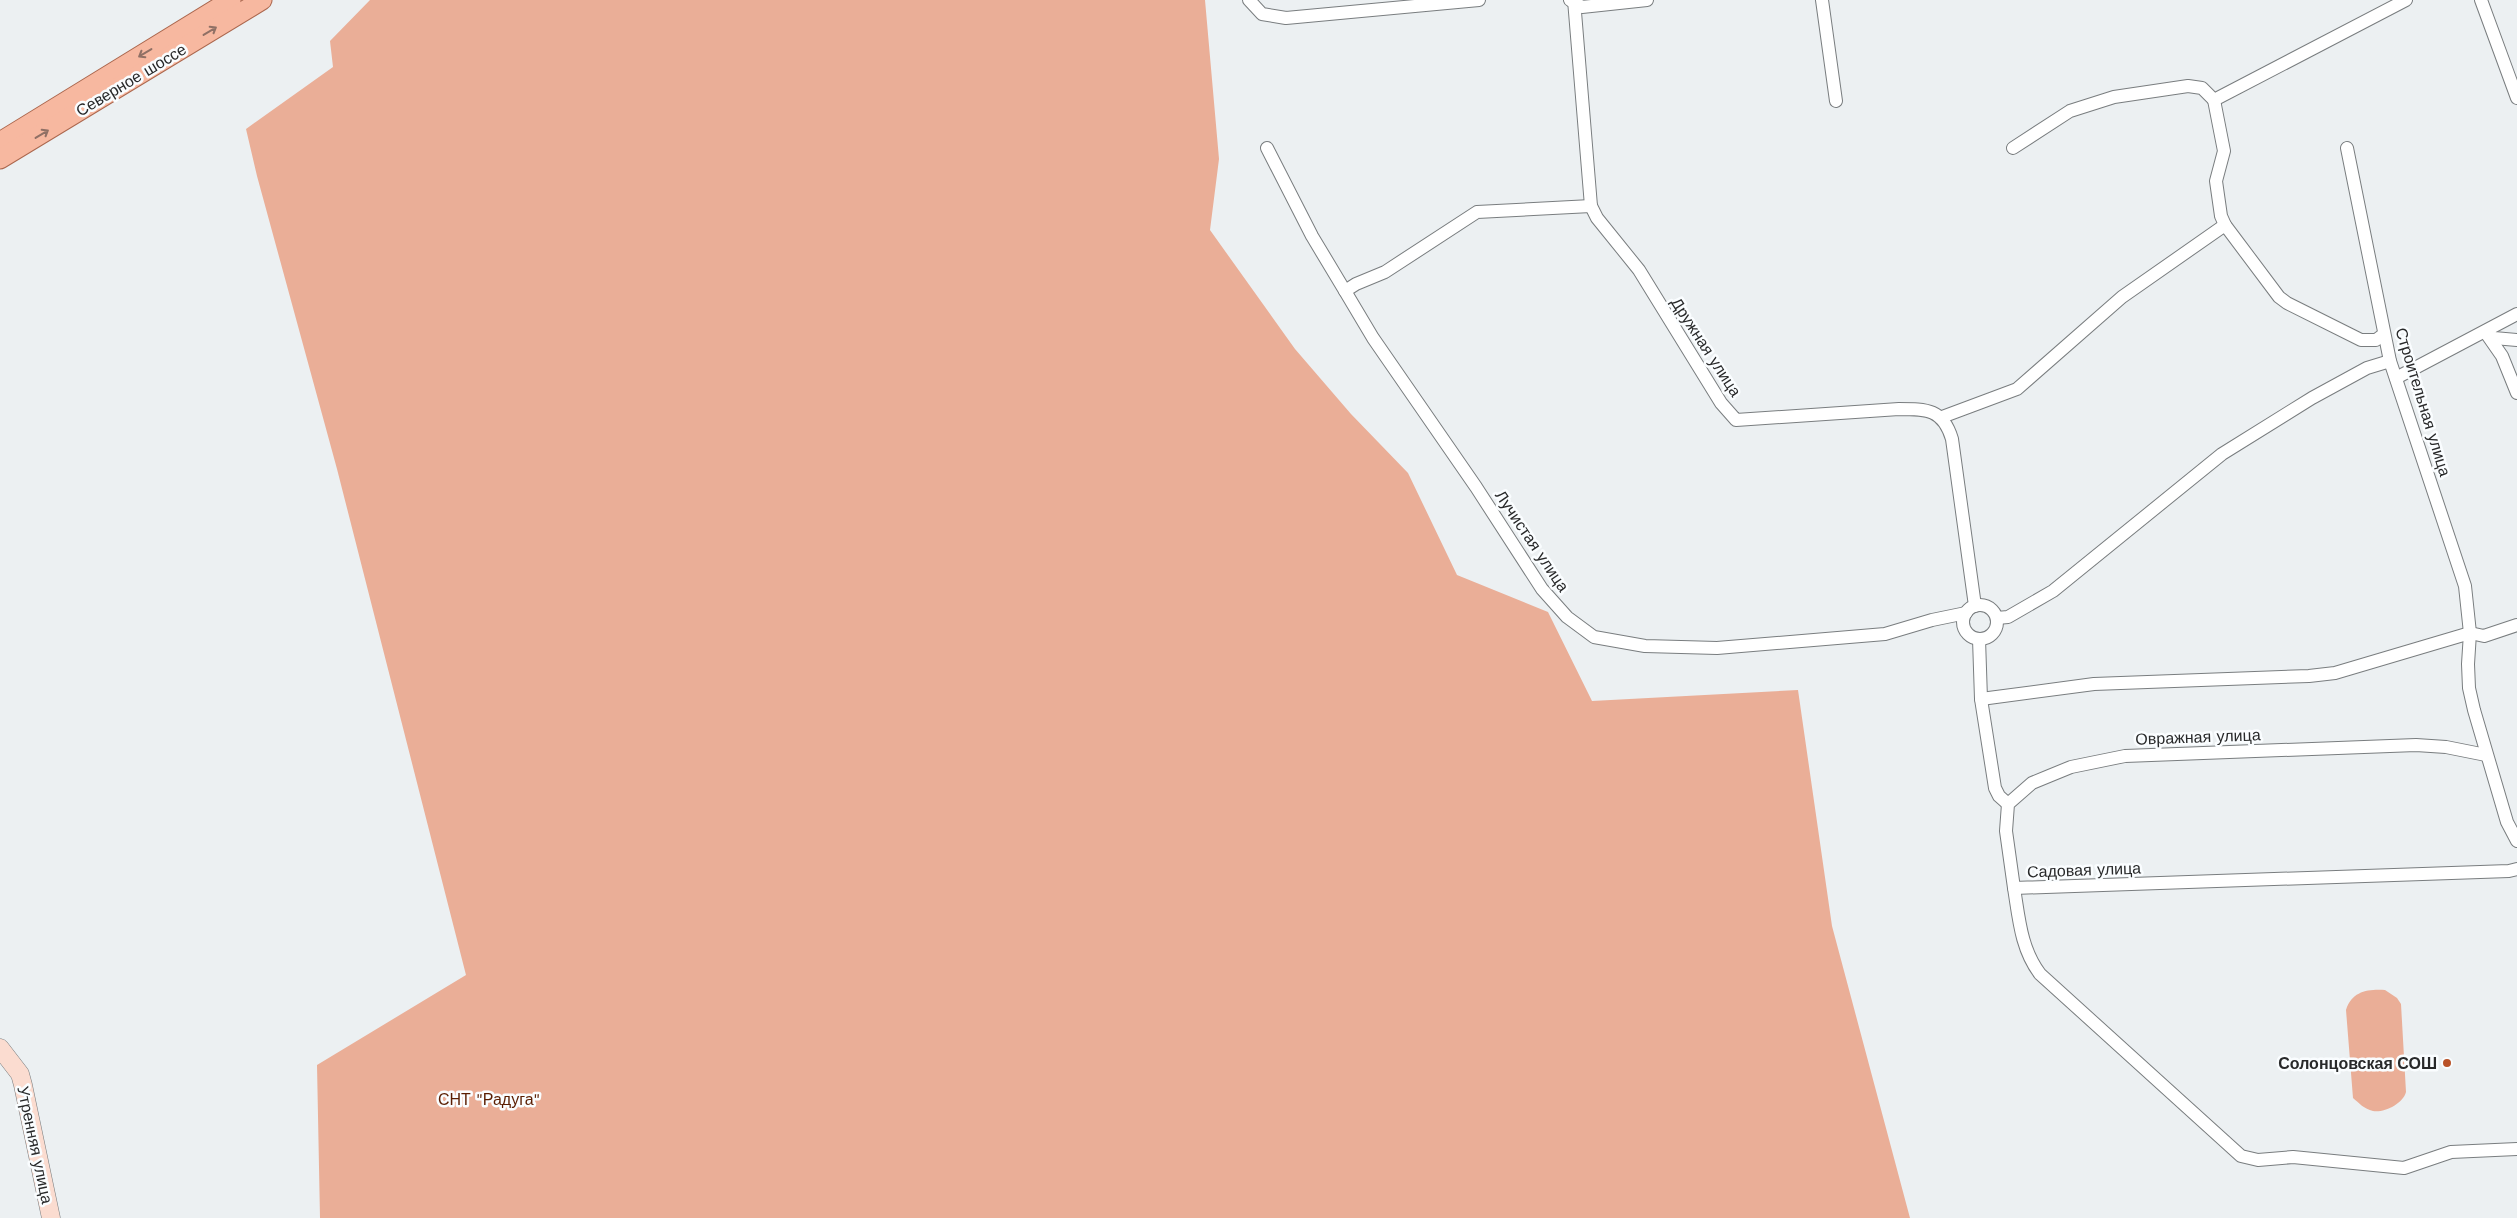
<svg xmlns="http://www.w3.org/2000/svg" width="2517" height="1218" font-family="'Work Sans',sans-serif">
	<style>
		.green { fill: #eaae97 }
		.lines { fill: none; stroke-linecap: round; stroke-linejoin: round }
		.street-casing { stroke: #797d7f; stroke-width: 14 }
		.secondary-casing { stroke: #797d7f; stroke-width: 19 }
		.primary-casing { stroke: #ab674e; stroke-width: 21 }
		.street { stroke: #fff; stroke-width: 12 }
		.secondary { stroke: #fbdcd0; stroke-width: 18 }
		.primary { stroke: #f7b8a0; stroke-width: 19 }
		.oneway { stroke: #907065 }
		.poi-dot { fill: #b95228; stroke: #fafdff; stroke-width: 2 }
		.labels { text-anchor: middle; dominant-baseline: central; stroke-width: 5; stroke-linejoin: round; paint-order: stroke }
		.street-label { font-size: 16px; fill: #28292a; stroke: #fafdff }
		.poi-label { font-size: 16px; font-weight: bold; fill: #28292a; stroke: #fafdff; text-anchor: end }
		.park-label { font-size: 16px; fill: #5b1e02; stroke: #fafdff }
	</style>
	<rect width="100%" height="100%" fill="#ecf0f2"/>
	<!-- green -->
	<g class="green">
		<polygon points="370,0 1205,0 1219,159 1210,230 1295,349 1351,414 1408,473 1457,575 1548,612 1592,701 1798,690 1832,926 1910,1218 320,1218 317,1065 466,975 337,469 257,176 246,129 333,67 330,41"/>
		<path d="M2385,990L2397,998L2401,1004L2406,1092C2403,1104 2384,1113 2373,1111C2364,1109 2359,1103 2353,1098L2346,1010C2352,991 2368,989 2385,990Z"/>
	</g>
	<g class="lines">
		<defs>
			<g id="street">
				<polyline points="1249,0 1262,14 1286,18 1479,0"/>
				<polyline points="1570,0 1582,7 1647,0"/>
				<path d="M1574,0L1591,206L1597,218L1639,270L1721,403L1736,420L1899,409C1927,409 1943,409 1952,439L1975,606"/>
				<polyline points="1822,0 1836,101"/>
				<polyline points="2481,0 2517,98"/>
				<polyline points="2214,100 2224,151 2216,181 2221,216 2225,225 2279,297 2287,303 2361,340 2376,340 2384,334"/>
				<polyline points="1267,148 1312,236 1345,291 1356,284 1385,272 1477,212 1591,206"/>
				<polyline points="2013,148 2070,111 2114,97 2188,86 2202,88 2214,100 2406,0"/>
				<polyline points="2347,148 2390,361 2465,586 2470,633 2468,664 2469,688 2474,710 2507,822 2517,841"/>
				<polyline points="1345,291 1373,338 1476,487 1542,589 1567,617 1594,637 1645,646 1717,648 1885,634 1932,620 1966,613"/>
				<polyline points="2486,333 2502,356 2517,393"/>
				<polyline points="2486,333 2494,338 2517,340"/>
				<polyline points="2396,378 2517,314"/>
				<polyline points="1942,417 2017,389 2122,297 2225,225"/>
				<circle cx="1980" cy="622" r="17"/>
				<polyline points="1997,618 2008,617 2053,591 2222,454 2312,398 2367,368 2390,361"/>
				<polyline points="1979,639 1981,699 1995,788 1999,796 2008,804"/>
				<polyline points="1981,699 2094,684 2309,676 2335,673 2470,633 2484,636 2517,625"/>
				<path d="M2517,869L2509,871L2014,888C2019,919 2021,949 2040,974L2241,1156L2258,1160L2293,1157L2404,1168L2451,1152L2517,1149"/>
				<polyline points="2014,888 2006,831 2008,804 2032,783 2049,776 2071,767 2125,756 2416,745 2446,747 2486,755"/>
			</g>
			<polyline id="secondary" points="0,1048 20,1074 23,1085 51,1218"/>
			<g id="primary">
				<polyline points="0,142 231,0"/>
				<polyline points="0,159 262,0"/>
			</g>
		</defs>
		<!-- street casing -->
		<use href="#street" class="street-casing"/>
		<!-- secondary casing -->
		<use href="#secondary" class="secondary-casing"/>
		<!-- primary casing -->
		<use href="#primary" class="primary-casing"/>
		<!-- street -->
		<use href="#street" class="street"/>
		<!-- secondary -->
		<use href="#secondary" class="secondary"/>
		<!-- primary -->
		<use href="#primary" class="primary"/>
	</g>
	<!-- one-way arrows -->
	<defs><path id="oneway-shaft" d="M-6 0H5M1.5-3L5.5 0L1.5 3" fill="none" stroke-width="1.6" stroke-linecap="round" stroke-linejoin="round" transform="scale(1.25)"/></defs>
	<g class="oneway">
		<use href="#oneway-shaft" transform="translate(210 31) rotate(-31)"/>
		<use href="#oneway-shaft" transform="translate(145 53) rotate(149)"/>
		<use href="#oneway-shaft" transform="translate(42 134) rotate(-31)"/>
	</g>
	<!-- markers -->
	<circle class="poi-dot" cx="2447" cy="1063" r="5"/>
	<g class="labels">
		<!-- street labels -->
		<g class="street-label">
			<text transform="translate(131 80) rotate(-31)">Северное шоссе</text>
			<text transform="translate(1706 347) rotate(57)">Дружная улица</text>
			<text transform="translate(2423 402) rotate(73)">Строительная улица</text>
			<text transform="translate(1532 541) rotate(56)">Лучистая улица</text>
			<text transform="translate(2198 737) rotate(-2)">Овражная улица</text>
			<text transform="translate(2084 870) rotate(-2)">Садовая улица</text>
			<text transform="translate(35 1145) rotate(78)">Утренняя улица</text>
		</g>
		<!-- poi labels -->
		<g class="poi-label">
			<text x="2437" y="1063">Солонцовская СОШ</text>
		</g>
		<!-- park labels -->
		<g class="park-label">
			<text x="489" y="1099">СНТ "Радуга"</text>
		</g>
	</g>
</svg>
